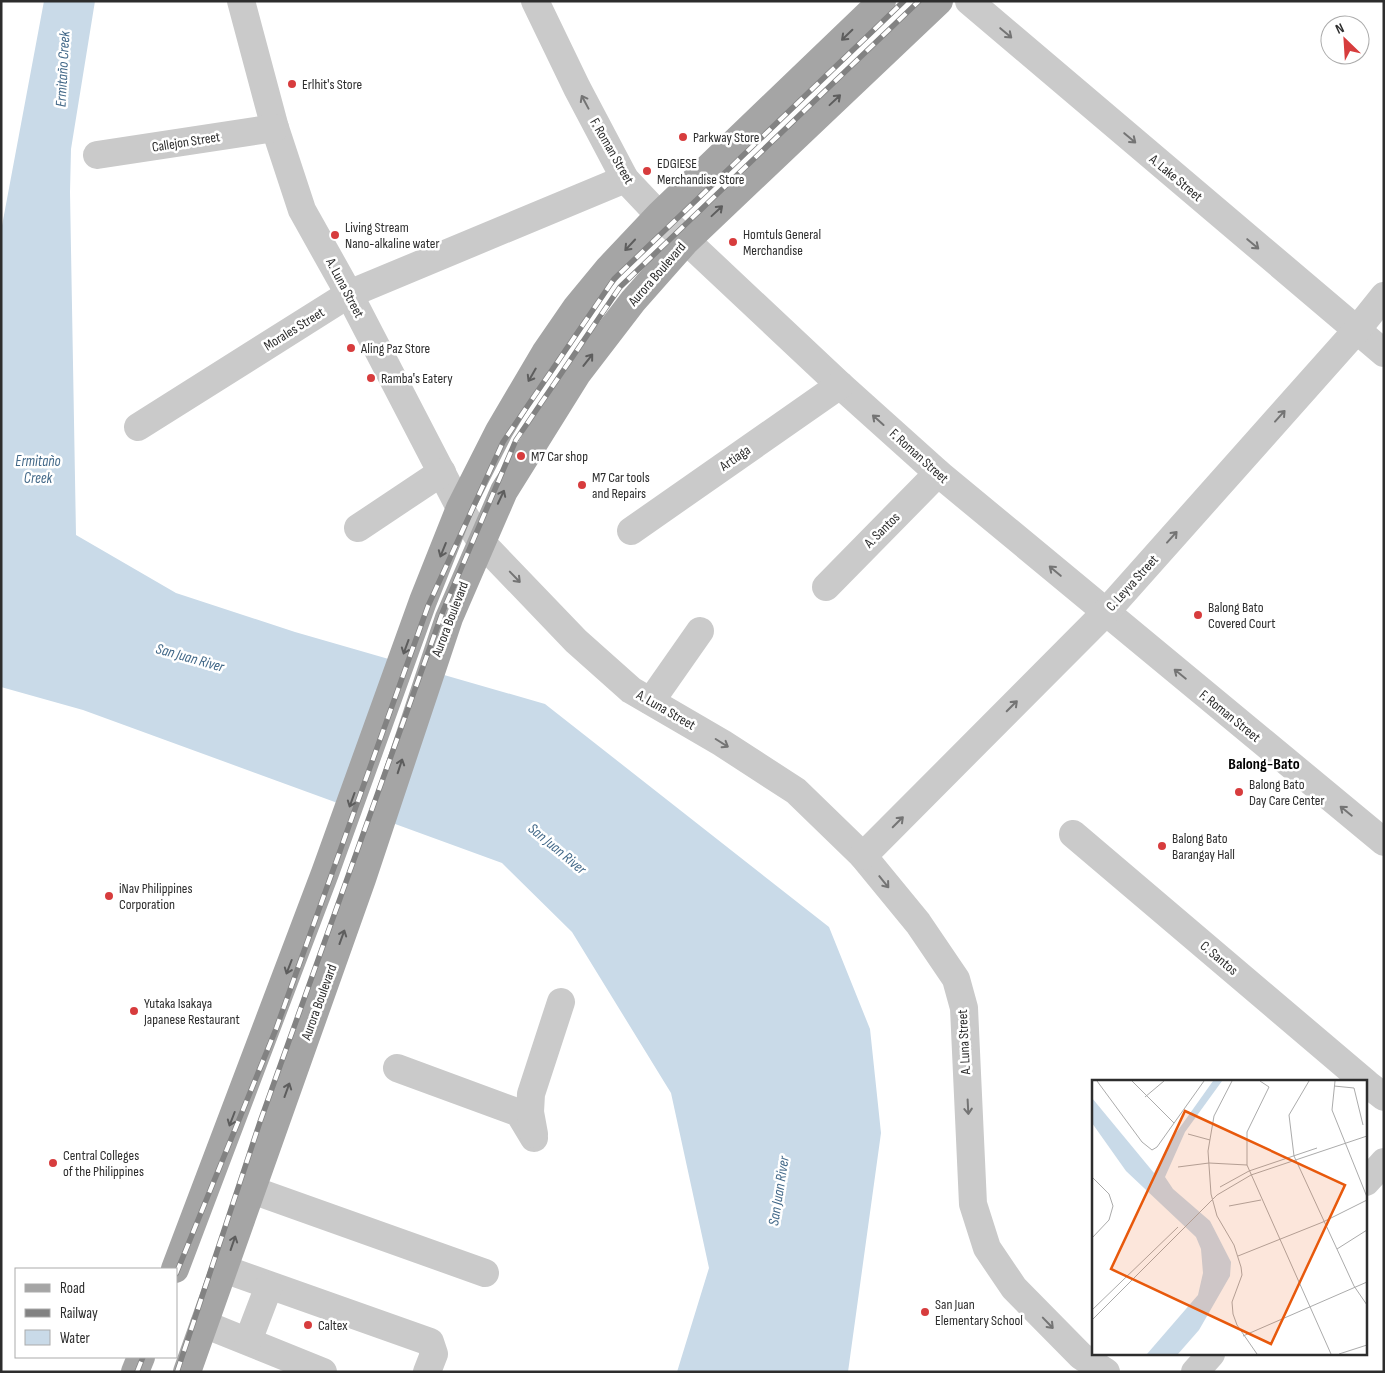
<svg xmlns="http://www.w3.org/2000/svg" width="1385" height="1373" font-family="'Sofia Sans Condensed',sans-serif">
	<style>
		.water { fill: #c9dae8 }
		.pier { fill: #fff }
		.lines { fill: none; stroke-linecap: round; stroke-linejoin: round }
		.minor { stroke: #cacaca; stroke-width: 28 }
		.major { stroke: #a5a5a5; stroke-width: 28 }
		.rail-casing { stroke: #828282; stroke-width: 5.5 }
		.rail { stroke: #fff; stroke-width: 4; stroke-dasharray: 11; stroke-linecap: butt }
		.oneway { stroke: #747474 }
		.oneway2 { stroke: #5d5d5d }
		.poi-dot { fill: #d73c3d; stroke: #fff; stroke-width: 2 }
		.labels { text-anchor: middle; dominant-baseline: central; stroke-width: 5; stroke-linejoin: round; paint-order: stroke }
		.poi-label { font-size: 14px; fill: #2d2d2d; stroke: #fff; text-anchor: start }
		.street-label { font-size: 14px; fill: #2d2d2d; stroke: #fff }
		.water-label { font-size: 15px; font-style: italic; fill: #426888; stroke: #fff }
		.quarter-label { font-size: 16px; font-weight: bold; fill: #000; stroke: #fff }
		.inset-road { fill: none; stroke: #ababab; stroke-width: 1 }
		.view { fill: #e8590c; fill-opacity: 0.15; stroke: #e8590c; stroke-width: 2.5 }
		.inset-edge { fill: none; stroke: #2d2d2d; stroke-width: 2.5 }
	</style>
	<rect width="100%" height="100%" fill="#fff"/>
	<!-- water -->
	<polygon class="water" points="44,1 95,1 71,149 70,192 76,535 176,593 295,632 545,704 829,927 870,1029 881,1133 848,1372 677,1372 709,1268 671,1093 572,932 502,863 83,710 1,687 1,231"/>
	<!-- pier -->
	<polygon class="pier" points="403,661 428,668 373,819 350,810"/>
	<g class="lines">
		<!-- minor -->
		<g class="minor">
			<polyline points="241,1 275,128 302,210 349,294 460,508 481,542 576,641 631,690 722,743 796,791 863,856 918,923 956,979 964,1008 973,1204 987,1248 1014,1288 1081,1356 1106,1372"/>
			<polyline points="535,1 577,88 625,179 659,215 840,385 938,473 1384,842"/>
			<polyline points="969,1 1384,353"/>
			<polyline points="97,155 275,128"/>
			<polyline points="138,427 349,294 625,179"/>
			<polyline points="358,528 442,472"/>
			<polyline points="631,531 840,385"/>
			<polyline points="826,587 938,473"/>
			<polyline points="651,701 700,631"/>
			<polyline points="1073,834 1365,1082"/>
			<polyline points="863,856 1105,613 1356,331 1384,296"/>
			<polyline points="397,1068 519,1113 534,1138"/>
			<polyline points="1366,1083 1384,1097"/>
			<polyline points="534,1134 530,1112 531,1094 561,1002"/>
			<polyline points="1366,1182 1384,1162"/>
			<polyline points="252,1190 485,1273"/>
			<polyline points="224,1269 430,1342 434,1354 427,1372"/>
			<polyline points="204,1324 323,1372"/>
			<polyline points="248,1341 269,1286"/>
			<polyline points="1195,1372 1211,1354"/>
		</g>
		<!-- major -->
		<g class="major">
			<polyline points="175,1269 325,873 423,601 460,508 499,431 545,353 576,308 609,268 659,215 882,1"/>
			<polyline points="135,1372 141,1357"/>
			<polyline points="187,1372 362,879 449,618 504,491 577,374 633,301 686,241 939,1"/>
		</g>
		<defs>
			<g id="rail">
				<polyline points="176,1274 276,1029 428,606 503,442 614,279 904,1"/>
				<polyline points="137,1372 143,1357"/>
				<polyline points="177,1372 260,1122 443,611 516,440 620,287 919,1"/>
			</g>
		</defs>
		<!-- rail casing -->
		<use href="#rail" class="rail-casing"/>
		<!-- rail -->
		<use href="#rail" class="rail"/>
	</g>
	<!-- one-way arrows -->
	<defs><path id="oneway-shaft" d="M-6 0H5M1.5-3L5.5 0L1.5 3" fill="none" stroke-width="1.6" stroke-linecap="round" stroke-linejoin="round" transform="scale(1.25)"/></defs>
	<g class="oneway">
		<use href="#oneway-shaft" transform="translate(1006 33) rotate(40)"/>
		<use href="#oneway-shaft" transform="translate(585 102) rotate(-118)"/>
		<use href="#oneway-shaft" transform="translate(1130 138) rotate(40)"/>
		<use href="#oneway-shaft" transform="translate(1253 244) rotate(40)"/>
		<use href="#oneway-shaft" transform="translate(1280 416) rotate(-48)"/>
		<use href="#oneway-shaft" transform="translate(878 420) rotate(-138)"/>
		<use href="#oneway-shaft" transform="translate(1172 537) rotate(-48)"/>
		<use href="#oneway-shaft" transform="translate(1055 571) rotate(-140)"/>
		<use href="#oneway-shaft" transform="translate(515 577) rotate(46)"/>
		<use href="#oneway-shaft" transform="translate(1180 674) rotate(-141)"/>
		<use href="#oneway-shaft" transform="translate(1012 706) rotate(-45)"/>
		<use href="#oneway-shaft" transform="translate(722 743) rotate(32)"/>
		<use href="#oneway-shaft" transform="translate(1346 811) rotate(-141)"/>
		<use href="#oneway-shaft" transform="translate(898 822) rotate(-45)"/>
		<use href="#oneway-shaft" transform="translate(884 882) rotate(51)"/>
		<use href="#oneway-shaft" transform="translate(968 1107) rotate(87)"/>
		<use href="#oneway-shaft" transform="translate(1048 1323) rotate(46)"/>
	</g>
	<g class="oneway2">
		<use href="#oneway-shaft" transform="translate(847 35) rotate(136)"/>
		<use href="#oneway-shaft" transform="translate(835 100) rotate(-43)"/>
		<use href="#oneway-shaft" transform="translate(717 211) rotate(-43)"/>
		<use href="#oneway-shaft" transform="translate(630 245) rotate(133)"/>
		<use href="#oneway-shaft" transform="translate(588 360) rotate(-52)"/>
		<use href="#oneway-shaft" transform="translate(532 375) rotate(120)"/>
		<use href="#oneway-shaft" transform="translate(501 497) rotate(-65)"/>
		<use href="#oneway-shaft" transform="translate(443 550) rotate(112)"/>
		<use href="#oneway-shaft" transform="translate(406 647) rotate(110)"/>
		<use href="#oneway-shaft" transform="translate(400 766) rotate(-72)"/>
		<use href="#oneway-shaft" transform="translate(352 800) rotate(110)"/>
		<use href="#oneway-shaft" transform="translate(342 937) rotate(-70)"/>
		<use href="#oneway-shaft" transform="translate(289 967) rotate(111)"/>
		<use href="#oneway-shaft" transform="translate(287 1090) rotate(-70)"/>
		<use href="#oneway-shaft" transform="translate(232 1119) rotate(111)"/>
		<use href="#oneway-shaft" transform="translate(233 1243) rotate(-71)"/>
	</g>
	<!-- markers -->
	<g class="poi-dot">
		<circle cx="292" cy="84" r="5"/>
		<circle cx="683" cy="137" r="5"/>
		<circle cx="647" cy="171" r="5"/>
		<circle cx="335" cy="235" r="5"/>
		<circle cx="733" cy="242" r="5"/>
		<circle cx="351" cy="348" r="5"/>
		<circle cx="371" cy="378" r="5"/>
		<circle cx="521" cy="456" r="5"/>
		<circle cx="582" cy="485" r="5"/>
		<circle cx="1198" cy="615" r="5"/>
		<circle cx="1239" cy="792" r="5"/>
		<circle cx="1162" cy="846" r="5"/>
		<circle cx="109" cy="896" r="5"/>
		<circle cx="134" cy="1011" r="5"/>
		<circle cx="53" cy="1163" r="5"/>
		<circle cx="925" cy="1312" r="5"/>
		<circle cx="308" cy="1325" r="5"/>
	</g>
	<g class="labels">
		<!-- poi labels -->
		<g class="poi-label">
			<text x="302" y="84">Erlhit's Store</text>
			<text x="693" y="137">Parkway Store</text>
			<text x="657" y="163">EDGIESE<tspan x="657" dy="16">Merchandise Store</tspan></text>
			<text x="345" y="227">Living Stream<tspan x="345" dy="16">Nano-alkaline water</tspan></text>
			<text x="743" y="234">Homtuls General<tspan x="743" dy="16">Merchandise</tspan></text>
			<text x="361" y="348">Aling Paz Store</text>
			<text x="381" y="378">Ramba's Eatery</text>
			<text x="531" y="456">M7 Car shop</text>
			<text x="592" y="477">M7 Car tools<tspan x="592" dy="16">and Repairs</tspan></text>
			<text x="1208" y="607">Balong Bato<tspan x="1208" dy="16">Covered Court</tspan></text>
			<text x="1249" y="784">Balong Bato<tspan x="1249" dy="16">Day Care Center</tspan></text>
			<text x="1172" y="838">Balong Bato<tspan x="1172" dy="16">Barangay Hall</tspan></text>
			<text x="119" y="888">iNav Philippines<tspan x="119" dy="16">Corporation</tspan></text>
			<text x="144" y="1003">Yutaka Isakaya<tspan x="144" dy="16">Japanese Restaurant</tspan></text>
			<text x="63" y="1155">Central Colleges<tspan x="63" dy="16">of the Philippines</tspan></text>
			<text x="935" y="1304">San Juan<tspan x="935" dy="16">Elementary School</tspan></text>
			<text x="318" y="1325">Caltex</text>
		</g>
		<!-- street labels -->
		<g class="street-label">
			<text transform="translate(186 142) rotate(-9)">Callejon Street</text>
			<text transform="translate(612 151) rotate(60)">F. Roman Street</text>
			<text transform="translate(1176 178) rotate(40)">A. Lake Street</text>
			<text transform="translate(657 274) rotate(-49)">Aurora Boulevard</text>
			<text transform="translate(345 288) rotate(62)">A. Luna Street</text>
			<text transform="translate(294 329) rotate(-32)">Morales Street</text>
			<text transform="translate(919 456) rotate(42)">F. Roman Street</text>
			<text transform="translate(735 458) rotate(-35)">Artiaga</text>
			<text transform="translate(882 530) rotate(-45)">A. Santos</text>
			<text transform="translate(1132 583) rotate(-48)">C. Leyva Street</text>
			<text transform="translate(450 619) rotate(-69)">Aurora Boulevard</text>
			<text transform="translate(666 710) rotate(30)">A. Luna Street</text>
			<text transform="translate(1230 716) rotate(39)">F. Roman Street</text>
			<text transform="translate(1219 958) rotate(40)">C. Santos</text>
			<text transform="translate(319 1002) rotate(-70)">Aurora Boulevard</text>
			<text transform="translate(964 1042) rotate(-93)">A. Luna Street</text>
		</g>
		<!-- water labels -->
		<g class="water-label">
			<text transform="translate(63 69) rotate(-87)">Ermitaño Creek</text>
			<text x="38" y="461">Ermitaño<tspan x="38" dy="17">Creek</tspan></text>
			<text transform="translate(190 658) rotate(16)">San Juan River</text>
			<text transform="translate(557 849) rotate(40)">San Juan River</text>
			<text transform="translate(779 1191) rotate(-81)">San Juan River</text>
		</g>
		<!-- quarter labels -->
		<g class="quarter-label">
			<text x="1264" y="764">Balong-Bato</text>
		</g>
	</g>
	<!-- overview -->
	<g transform="translate(1092 1080)">
		<rect width="275" height="275" fill="#fff"/>
		<path d="M121,1H130L93,52L73,97L81,109L118,141L139,182L138,196L107,250L86,274H55L106,215L111,193L109,169L104,157L34,91L0,43V18L62,93L79,60Z" fill="#c9dae8"/>
		<path class="inset-road" d="M5,1L50,62L60,70L65,67L112,1M40,1L82,43M140,1L122,36L116,71L119,114L125,136L142,165L149,187L150,195L140,222L141,234L145,245L165,274M168,1L177,7L155,52V85L239,274M217,1L197,35L202,76L262,206L275,225M243,1L240,30L275,117M242,6L262,8L271,45M53,17L72,1M96,54L118,60M86,87L117,83L155,85M0,97L17,114L21,126L17,140L0,158M128,107L157,91L225,68M137,126L169,120M245,169L275,150M146,176L231,142L275,120M0,230L86,147M0,240L125,115L159,95L275,56M151,256L275,202M247,274L275,265"/>
		<path class="view" d="M93,31L253,105L179,264L19,189Z"/>
		<rect width="275" height="275" class="inset-edge"/>
	</g>
	<!-- border -->
	<rect width="1385" height="1373" fill="none" stroke="#2d2d2d" stroke-width="5"/>
	<!-- legend -->
	<rect x="15" y="1268" width="162" height="90" fill="#ffffff" stroke="#ababab"/>
	<rect x="25" y="1284" width="25" height="8" fill="#a5a5a5" stroke="#ababab"/>
	<text x="60" y="1293" font-size="15" fill="#2d2d2d">Road</text>
	<rect x="25" y="1309" width="25" height="8" fill="#828282" stroke="#ababab"/>
	<text x="60" y="1318" font-size="15" fill="#2d2d2d">Railway</text>
	<rect x="25" y="1330" width="25" height="15" fill="#c9dae8" stroke="#ababab"/>
	<text x="60" y="1343" font-size="15" fill="#2d2d2d">Water</text>
	<!-- north arrow -->
	<g transform="translate(1345 40) rotate(335)"><circle r="24" fill="#ffffff" stroke="#ababab"/>
	<path d="M0-4L9 19L0 12L-9 19Z" fill="#d73c3d"/>
	<text y="-8" font-size="14" font-weight="bold" text-anchor="middle" fill="#2d2d2d">N</text>
	</g>
</svg>
